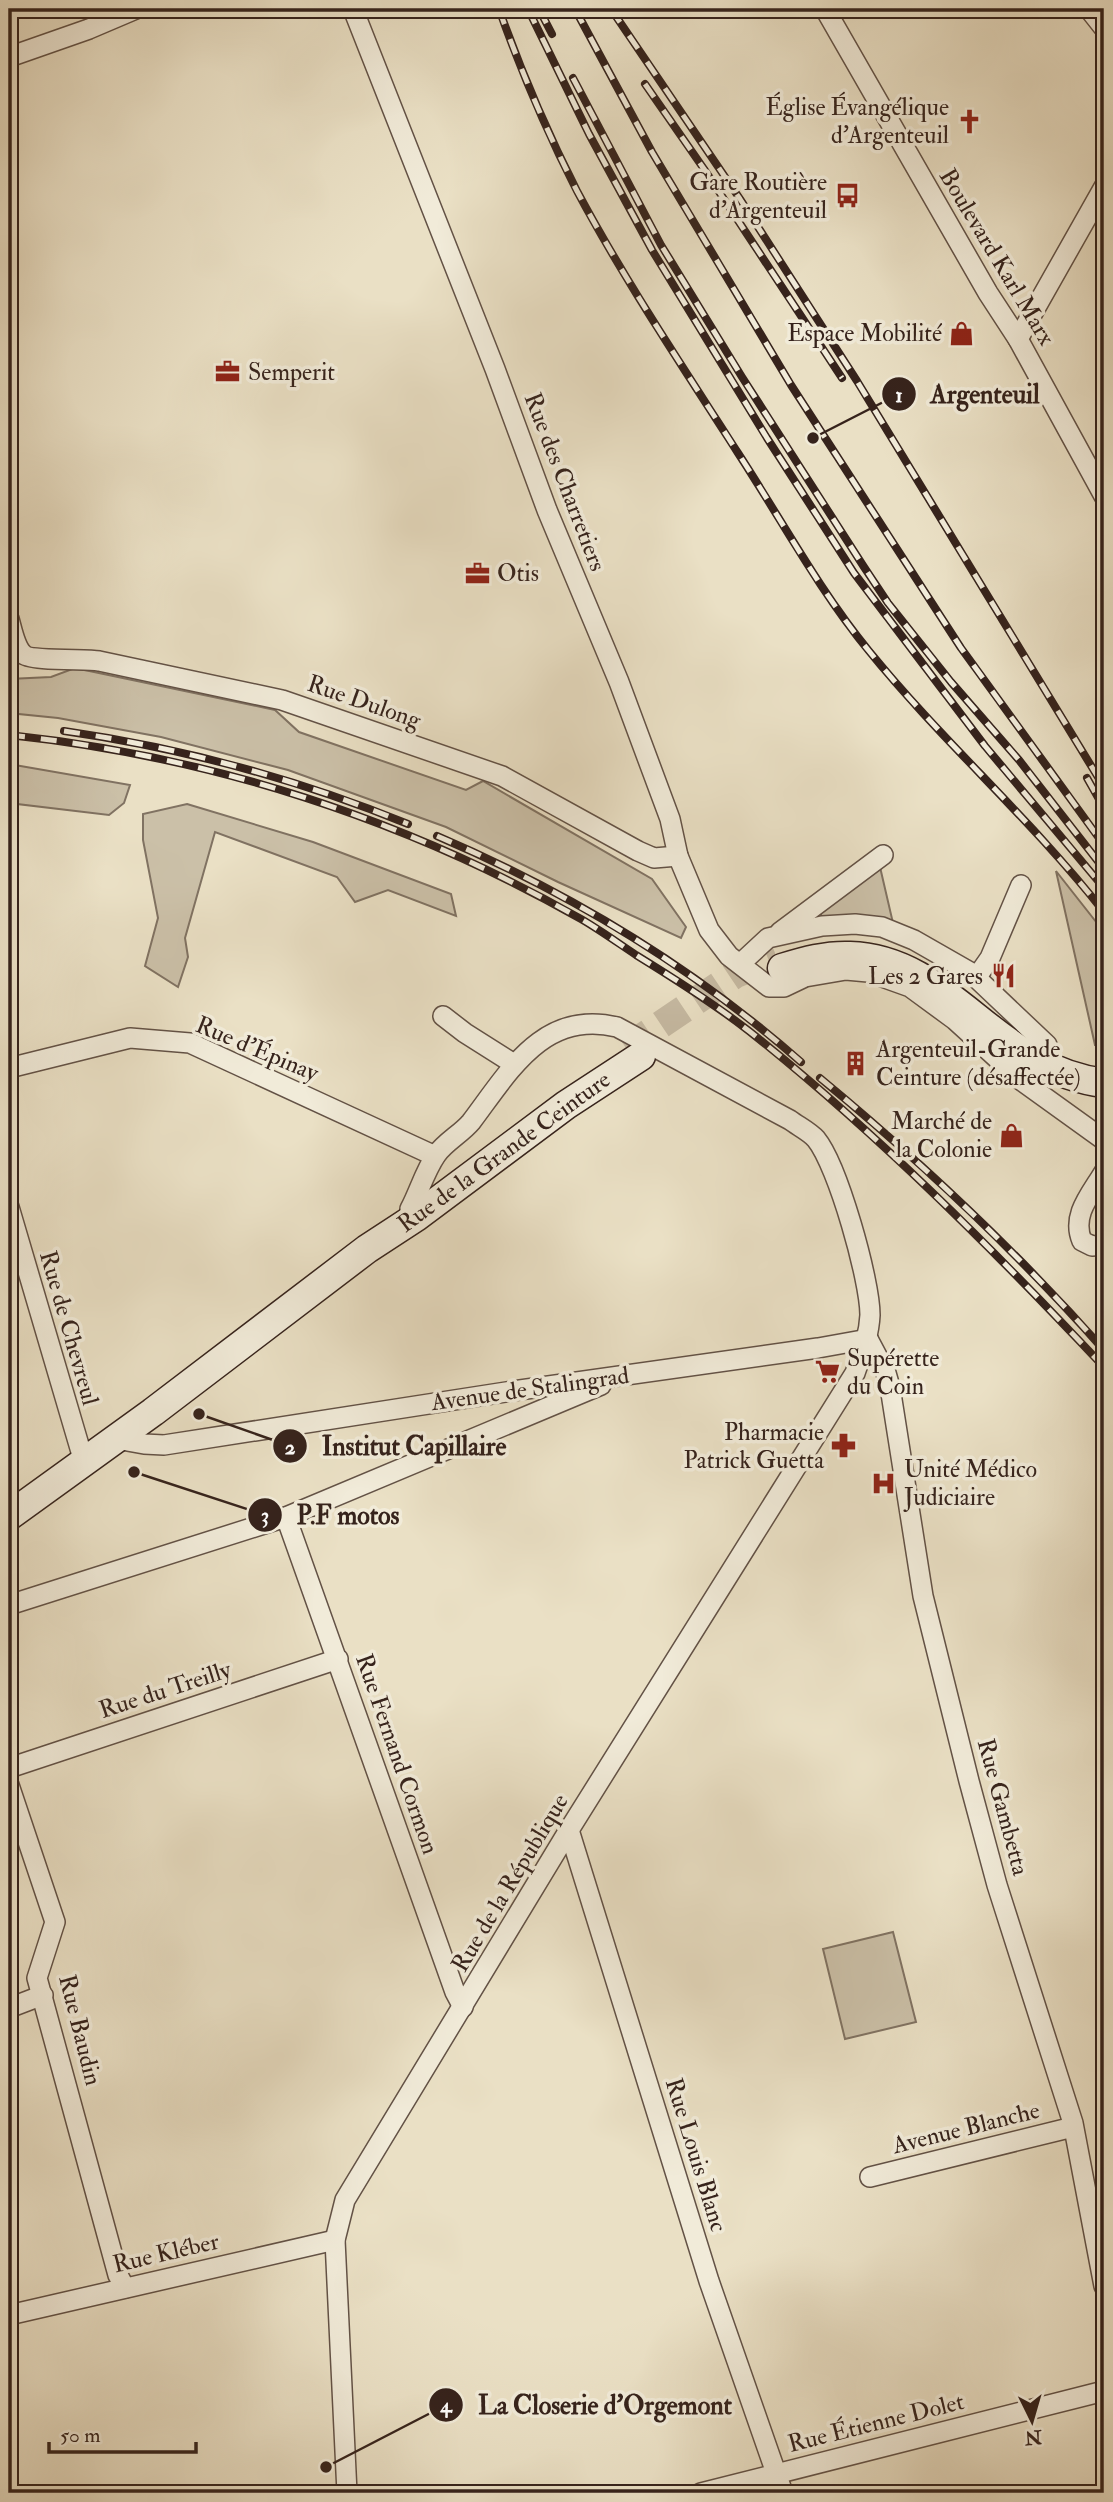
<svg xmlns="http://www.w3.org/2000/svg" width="1113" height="2502" font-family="'IM FELL Double Pica',serif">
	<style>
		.green { fill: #cbc0a8; stroke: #807262; stroke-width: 2 }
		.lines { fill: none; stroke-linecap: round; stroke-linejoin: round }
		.secondary-tunnel { stroke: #c6baa3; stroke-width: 28; stroke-dasharray: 28 14; stroke-linecap: butt }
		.minor-casing { stroke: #635246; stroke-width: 22 }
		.secondary-casing { stroke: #36231c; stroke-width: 31 }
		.minor { stroke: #f1ebd9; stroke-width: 19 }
		.secondary { stroke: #f1ebd9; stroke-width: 28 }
		.rail-casing { stroke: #36231c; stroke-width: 8 }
		.rail { stroke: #f1ebd9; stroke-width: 5; stroke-dasharray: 16; stroke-linecap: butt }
		.labels { text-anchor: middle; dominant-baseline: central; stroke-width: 7; stroke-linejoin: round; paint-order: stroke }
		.poi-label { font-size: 24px; fill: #36231c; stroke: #f1ebd9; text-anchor: end }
		.street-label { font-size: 24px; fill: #36231c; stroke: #f1ebd9 }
		.leader { fill: none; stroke: #36231c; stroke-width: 2.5 }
		.callout-dot { fill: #36231c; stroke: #f1ebd9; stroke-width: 2.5 }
		.mark-label { font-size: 21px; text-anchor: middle; font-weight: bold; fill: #fff }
		.callout-label { font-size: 26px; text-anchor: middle; font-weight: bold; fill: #36231c; stroke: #f1ebd9; stroke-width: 7; stroke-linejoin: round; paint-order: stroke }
	</style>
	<rect width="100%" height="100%" fill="#eae0c5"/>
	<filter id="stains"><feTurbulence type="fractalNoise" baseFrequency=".00286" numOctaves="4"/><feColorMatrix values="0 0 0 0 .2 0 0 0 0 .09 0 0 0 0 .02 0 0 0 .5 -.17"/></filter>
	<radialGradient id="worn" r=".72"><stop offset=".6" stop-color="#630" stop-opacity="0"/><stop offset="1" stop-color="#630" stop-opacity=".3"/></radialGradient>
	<!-- green -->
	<g class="green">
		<polygon points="75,668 275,710 299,732 466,790 483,781 652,879 686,927 681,938 558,882 446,827 288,770 161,737 58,718 9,713 9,679 51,677"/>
		<polygon points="9,764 130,785 124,803 109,815 9,803"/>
		<polygon points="187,804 313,842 451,894 456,916 388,890 355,902 337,877 215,832 185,938 188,957 178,987 145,966 158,918 143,840 143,814"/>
		<polygon points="880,867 893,923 821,916 821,911"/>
		<polygon points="1056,871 1104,932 1104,1046 1095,1045"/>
		<polygon points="893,1932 916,2022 845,2039 823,1949"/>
	</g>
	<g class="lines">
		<!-- secondary-tunnel -->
		<polyline class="secondary-tunnel" points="626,1048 736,974 777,958"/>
		<defs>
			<g id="minor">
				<polyline points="353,9 495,369 547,510 619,682 670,819 678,856 709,930 729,956 769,987 784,987 805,977 846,970 868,972 910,987 955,1020 1022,1081 1104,1140"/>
				<polyline points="825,9 988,293 1018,339 1104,496"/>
				<polyline points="1089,9 1104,28"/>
				<polyline points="9,57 89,29 136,9"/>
				<polyline points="1018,339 1104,187"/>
				<path d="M9,619C12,629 15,647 23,654C30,661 85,659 99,661L282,700L502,776L638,851L654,858L678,856"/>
				<polyline points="780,932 883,855"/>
				<polyline points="740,964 768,938 822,926 855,924 882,927 914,940 970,972 1047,1045 1049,1052 1045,1058"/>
				<polyline points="976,978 990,958 1021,885"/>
				<polyline points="443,1016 465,1033 514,1064"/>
				<polyline points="9,1068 130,1038 190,1043 435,1156"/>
				<path d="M1104,1172C1091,1194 1071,1215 1082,1241L1092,1246L1104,1245"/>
				<polyline points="9,1207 84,1462"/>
				<polyline points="868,1339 886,1373 890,1387 923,1596 969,1781 997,1885 1073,2123 1104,2286"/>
				<polyline points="116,1439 144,1444 164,1445 506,1392 818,1348 868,1339"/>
				<polyline points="286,1517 455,1992 463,2007"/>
				<polyline points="9,1605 286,1517 601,1385"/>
				<polyline points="9,1768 338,1659"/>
				<polyline points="9,1785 55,1922 37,1978 118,2275 125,2288"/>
				<polyline points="569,1830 709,2281 783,2493"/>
				<polyline points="9,2008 43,1995"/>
				<polyline points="870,2177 1073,2127"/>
				<polyline points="9,2315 335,2240"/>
				<path d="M347,2493L335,2240L345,2200L569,1830L855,1373C862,1353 869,1336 870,1315C870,1280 838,1166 816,1139C810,1132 798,1126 790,1120L617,1027C543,1009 509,1072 471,1122C461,1134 445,1142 436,1155C425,1171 419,1192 410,1209"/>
				<polyline points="701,2493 1104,2391"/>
			</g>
			<g id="secondary">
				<path d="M782,968C805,961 826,955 850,956C927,958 972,1024 1034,1059C1055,1071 1080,1080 1104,1083"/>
				<polyline points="9,1516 153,1412 367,1249 416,1217 566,1105 641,1056"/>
			</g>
		</defs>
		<!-- minor casing -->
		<use href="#minor" class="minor-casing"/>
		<!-- secondary casing -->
		<use href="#secondary" class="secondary-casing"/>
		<!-- minor -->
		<use href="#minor" class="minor"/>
		<!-- secondary -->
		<use href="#secondary" class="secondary"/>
		<defs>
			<g id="rail">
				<path d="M499,9C521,71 547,132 577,191C625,281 683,367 738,453C781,519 819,590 869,651C943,742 1032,820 1104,912"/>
				<polyline points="528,9 589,134 652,250 767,438 854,573 985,746 1104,888"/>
				<polyline points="539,9 552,34"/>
				<polyline points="575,9 652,152 791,385 961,648 1104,845"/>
				<polyline points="611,9 740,199 857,381 1104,787"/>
				<polyline points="573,78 661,245 742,377 864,567 888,603 951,682 1019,760 1104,869"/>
				<polyline points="645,84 704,169 842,378"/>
				<path d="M64,731C183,748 297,779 408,824"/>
				<path d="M9,735C210,756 405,819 581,919C600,930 618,943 636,955C675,979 713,1003 749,1031C876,1132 993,1249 1104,1367"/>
				<polyline points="1087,778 1104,808"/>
				<path d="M437,836C568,892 694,968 801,1062"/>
				<path d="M820,1078C919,1160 1019,1254 1104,1350"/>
			</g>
		</defs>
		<!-- rail casing -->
		<use href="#rail" class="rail-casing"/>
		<!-- rail -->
		<use href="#rail" class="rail"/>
	</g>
	<!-- icons -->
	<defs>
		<symbol id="church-bare" viewBox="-9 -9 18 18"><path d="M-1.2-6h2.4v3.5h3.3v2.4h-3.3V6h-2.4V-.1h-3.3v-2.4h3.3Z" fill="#8f2418" stroke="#f1ebd9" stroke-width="2.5" paint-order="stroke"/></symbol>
		<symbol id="bus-bare" viewBox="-9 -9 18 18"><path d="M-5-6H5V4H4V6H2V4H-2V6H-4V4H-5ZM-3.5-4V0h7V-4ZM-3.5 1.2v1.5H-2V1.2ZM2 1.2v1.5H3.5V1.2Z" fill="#8f2418" stroke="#f1ebd9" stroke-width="2.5" paint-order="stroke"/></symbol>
		<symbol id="shop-bare" viewBox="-9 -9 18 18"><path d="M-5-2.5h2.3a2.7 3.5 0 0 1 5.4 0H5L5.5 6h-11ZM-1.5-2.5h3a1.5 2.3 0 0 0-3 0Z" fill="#8f2418" stroke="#f1ebd9" stroke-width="2.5" paint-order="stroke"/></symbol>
		<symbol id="office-bare" viewBox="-9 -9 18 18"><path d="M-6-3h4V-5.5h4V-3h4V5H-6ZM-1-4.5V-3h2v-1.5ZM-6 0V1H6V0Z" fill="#8f2418" stroke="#f1ebd9" stroke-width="2.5" paint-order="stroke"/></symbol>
		<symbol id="restaurant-bare" viewBox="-9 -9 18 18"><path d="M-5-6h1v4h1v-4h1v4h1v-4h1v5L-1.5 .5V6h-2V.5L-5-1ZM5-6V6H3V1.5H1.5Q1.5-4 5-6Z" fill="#8f2418" stroke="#f1ebd9" stroke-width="2.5" paint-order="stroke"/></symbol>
		<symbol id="building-bare" viewBox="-9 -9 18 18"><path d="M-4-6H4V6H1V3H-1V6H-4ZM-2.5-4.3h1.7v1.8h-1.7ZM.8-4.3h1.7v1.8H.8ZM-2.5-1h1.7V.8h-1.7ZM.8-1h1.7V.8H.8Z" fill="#8f2418" stroke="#f1ebd9" stroke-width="2.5" paint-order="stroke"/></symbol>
		<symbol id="supermarket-bare" viewBox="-9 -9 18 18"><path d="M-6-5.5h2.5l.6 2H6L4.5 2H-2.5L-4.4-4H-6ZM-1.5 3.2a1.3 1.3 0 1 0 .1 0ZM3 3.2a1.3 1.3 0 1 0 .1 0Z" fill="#8f2418" stroke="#f1ebd9" stroke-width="2.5" paint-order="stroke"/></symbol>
		<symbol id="pharmacy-bare" viewBox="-9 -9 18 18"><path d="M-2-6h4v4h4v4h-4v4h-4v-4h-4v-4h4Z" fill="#8f2418" stroke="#f1ebd9" stroke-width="2.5" paint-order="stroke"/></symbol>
		<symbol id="hospital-bare" viewBox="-9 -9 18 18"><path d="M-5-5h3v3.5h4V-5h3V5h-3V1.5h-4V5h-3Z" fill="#8f2418" stroke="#f1ebd9" stroke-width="2.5" paint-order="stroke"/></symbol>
	</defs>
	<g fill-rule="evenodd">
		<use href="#church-bare" x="952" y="104" width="35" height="35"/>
		<use href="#bus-bare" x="830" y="178" width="35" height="35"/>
		<use href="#shop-bare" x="944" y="316" width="35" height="35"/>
		<use href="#office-bare" x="210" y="354" width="35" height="35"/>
		<use href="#office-bare" x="460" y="556" width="35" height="35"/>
		<use href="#restaurant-bare" x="986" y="958" width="35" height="35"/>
		<use href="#building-bare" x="838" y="1046" width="35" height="35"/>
		<use href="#shop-bare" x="994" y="1118" width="35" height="35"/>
		<use href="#supermarket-bare" x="810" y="1354" width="35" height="35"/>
		<use href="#pharmacy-bare" x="826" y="1428" width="35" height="35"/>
		<use href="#hospital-bare" x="866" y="1466" width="35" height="35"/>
	</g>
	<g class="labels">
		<!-- poi labels -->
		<g class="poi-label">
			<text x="949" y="107">Église Évangélique<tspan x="949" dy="28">d'Argenteuil</tspan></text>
			<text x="827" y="182">Gare Routière<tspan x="827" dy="28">d'Argenteuil</tspan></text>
			<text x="942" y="333">Espace Mobilité</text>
			<text x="248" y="372" text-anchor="start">Semperit</text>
			<text x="497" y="573" text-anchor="start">Otis</text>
			<text x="983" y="976">Les 2 Gares</text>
			<text x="876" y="1049" text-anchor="start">Argenteuil-Grande<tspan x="876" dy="28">Ceinture (désaffectée)</tspan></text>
			<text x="992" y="1121">Marché de<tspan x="992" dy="28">la Colonie</tspan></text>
			<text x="847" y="1358" text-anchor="start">Supérette<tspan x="847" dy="28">du Coin</tspan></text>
			<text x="824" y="1432">Pharmacie<tspan x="824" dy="28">Patrick Guetta</tspan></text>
			<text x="904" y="1469" text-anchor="start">Unité Médico<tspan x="904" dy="28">Judiciaire</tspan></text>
		</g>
		<!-- street labels -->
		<g class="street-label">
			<text transform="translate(997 257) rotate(59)">Boulevard Karl Marx</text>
			<text transform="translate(565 482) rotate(69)">Rue des Charretiers</text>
			<text transform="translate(364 702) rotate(19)">Rue Dulong</text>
			<text transform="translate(257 1049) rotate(23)">Rue d'Épinay</text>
			<text transform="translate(504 1152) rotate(-36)">Rue de la Grande Ceinture</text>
			<text transform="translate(69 1328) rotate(74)">Rue de Chevreul</text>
			<text transform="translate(530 1389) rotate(-8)">Avenue de Stalingrad</text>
			<text transform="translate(165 1690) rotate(-18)">Rue du Treilly</text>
			<text transform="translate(397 1754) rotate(71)">Rue Fernand Cormon</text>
			<text transform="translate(1003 1807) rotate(75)">Rue Gambetta</text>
			<text transform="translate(510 1883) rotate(-59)">Rue de la République</text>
			<text transform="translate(80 2030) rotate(76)">Rue Baudin</text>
			<text transform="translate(966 2128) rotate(-14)">Avenue Blanche</text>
			<text transform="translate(696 2155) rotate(73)">Rue Louis Blanc</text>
			<text transform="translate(166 2253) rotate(-13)">Rue Kléber</text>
			<text transform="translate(876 2423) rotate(-14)">Rue Étienne Dolet</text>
		</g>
	</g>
	<!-- callouts -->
	<path class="leader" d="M813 438L899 394M199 1414L290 1446M134 1472L265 1515M326 2467L446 2405"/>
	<g class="callout-dot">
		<circle cx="813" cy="438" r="7"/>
		<circle cx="199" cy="1414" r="7"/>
		<circle cx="134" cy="1472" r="7"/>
		<circle cx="326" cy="2467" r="7"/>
		<circle cx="899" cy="394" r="18"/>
		<circle cx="290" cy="1446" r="18"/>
		<circle cx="265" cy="1515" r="18"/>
		<circle cx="446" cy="2405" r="18"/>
	</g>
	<g class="mark-label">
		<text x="899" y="402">1</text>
		<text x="290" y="1454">2</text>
		<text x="265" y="1522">3</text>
		<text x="446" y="2412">4</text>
	</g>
	<g class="callout-label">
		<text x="985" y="403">Argenteuil</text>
		<text x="414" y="1455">Institut Capillaire</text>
		<text x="348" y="1524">P.F motos</text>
		<text x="605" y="2414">La Closerie d'Orgemont</text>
	</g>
	<!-- margin -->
	<rect width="1113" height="2502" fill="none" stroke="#eae0c5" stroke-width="35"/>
	<rect x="10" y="10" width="1092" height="2481" fill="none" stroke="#36231c" stroke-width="3.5"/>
	<rect x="18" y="18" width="1078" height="2467" fill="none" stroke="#36231c" stroke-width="2"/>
	<!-- north arrow -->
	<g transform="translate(1032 2421) rotate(175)" stroke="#f1ebd9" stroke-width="5" paint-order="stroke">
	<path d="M0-5L12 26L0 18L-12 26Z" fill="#36231c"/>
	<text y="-10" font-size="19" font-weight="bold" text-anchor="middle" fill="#36231c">N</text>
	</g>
	<!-- scale -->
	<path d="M49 2442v10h147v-10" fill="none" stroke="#36231c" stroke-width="3.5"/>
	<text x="60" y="2442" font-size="21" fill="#36231c" stroke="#f1ebd9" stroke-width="5" paint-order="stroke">50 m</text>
	<rect width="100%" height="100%" filter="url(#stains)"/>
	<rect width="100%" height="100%" fill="url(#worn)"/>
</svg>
